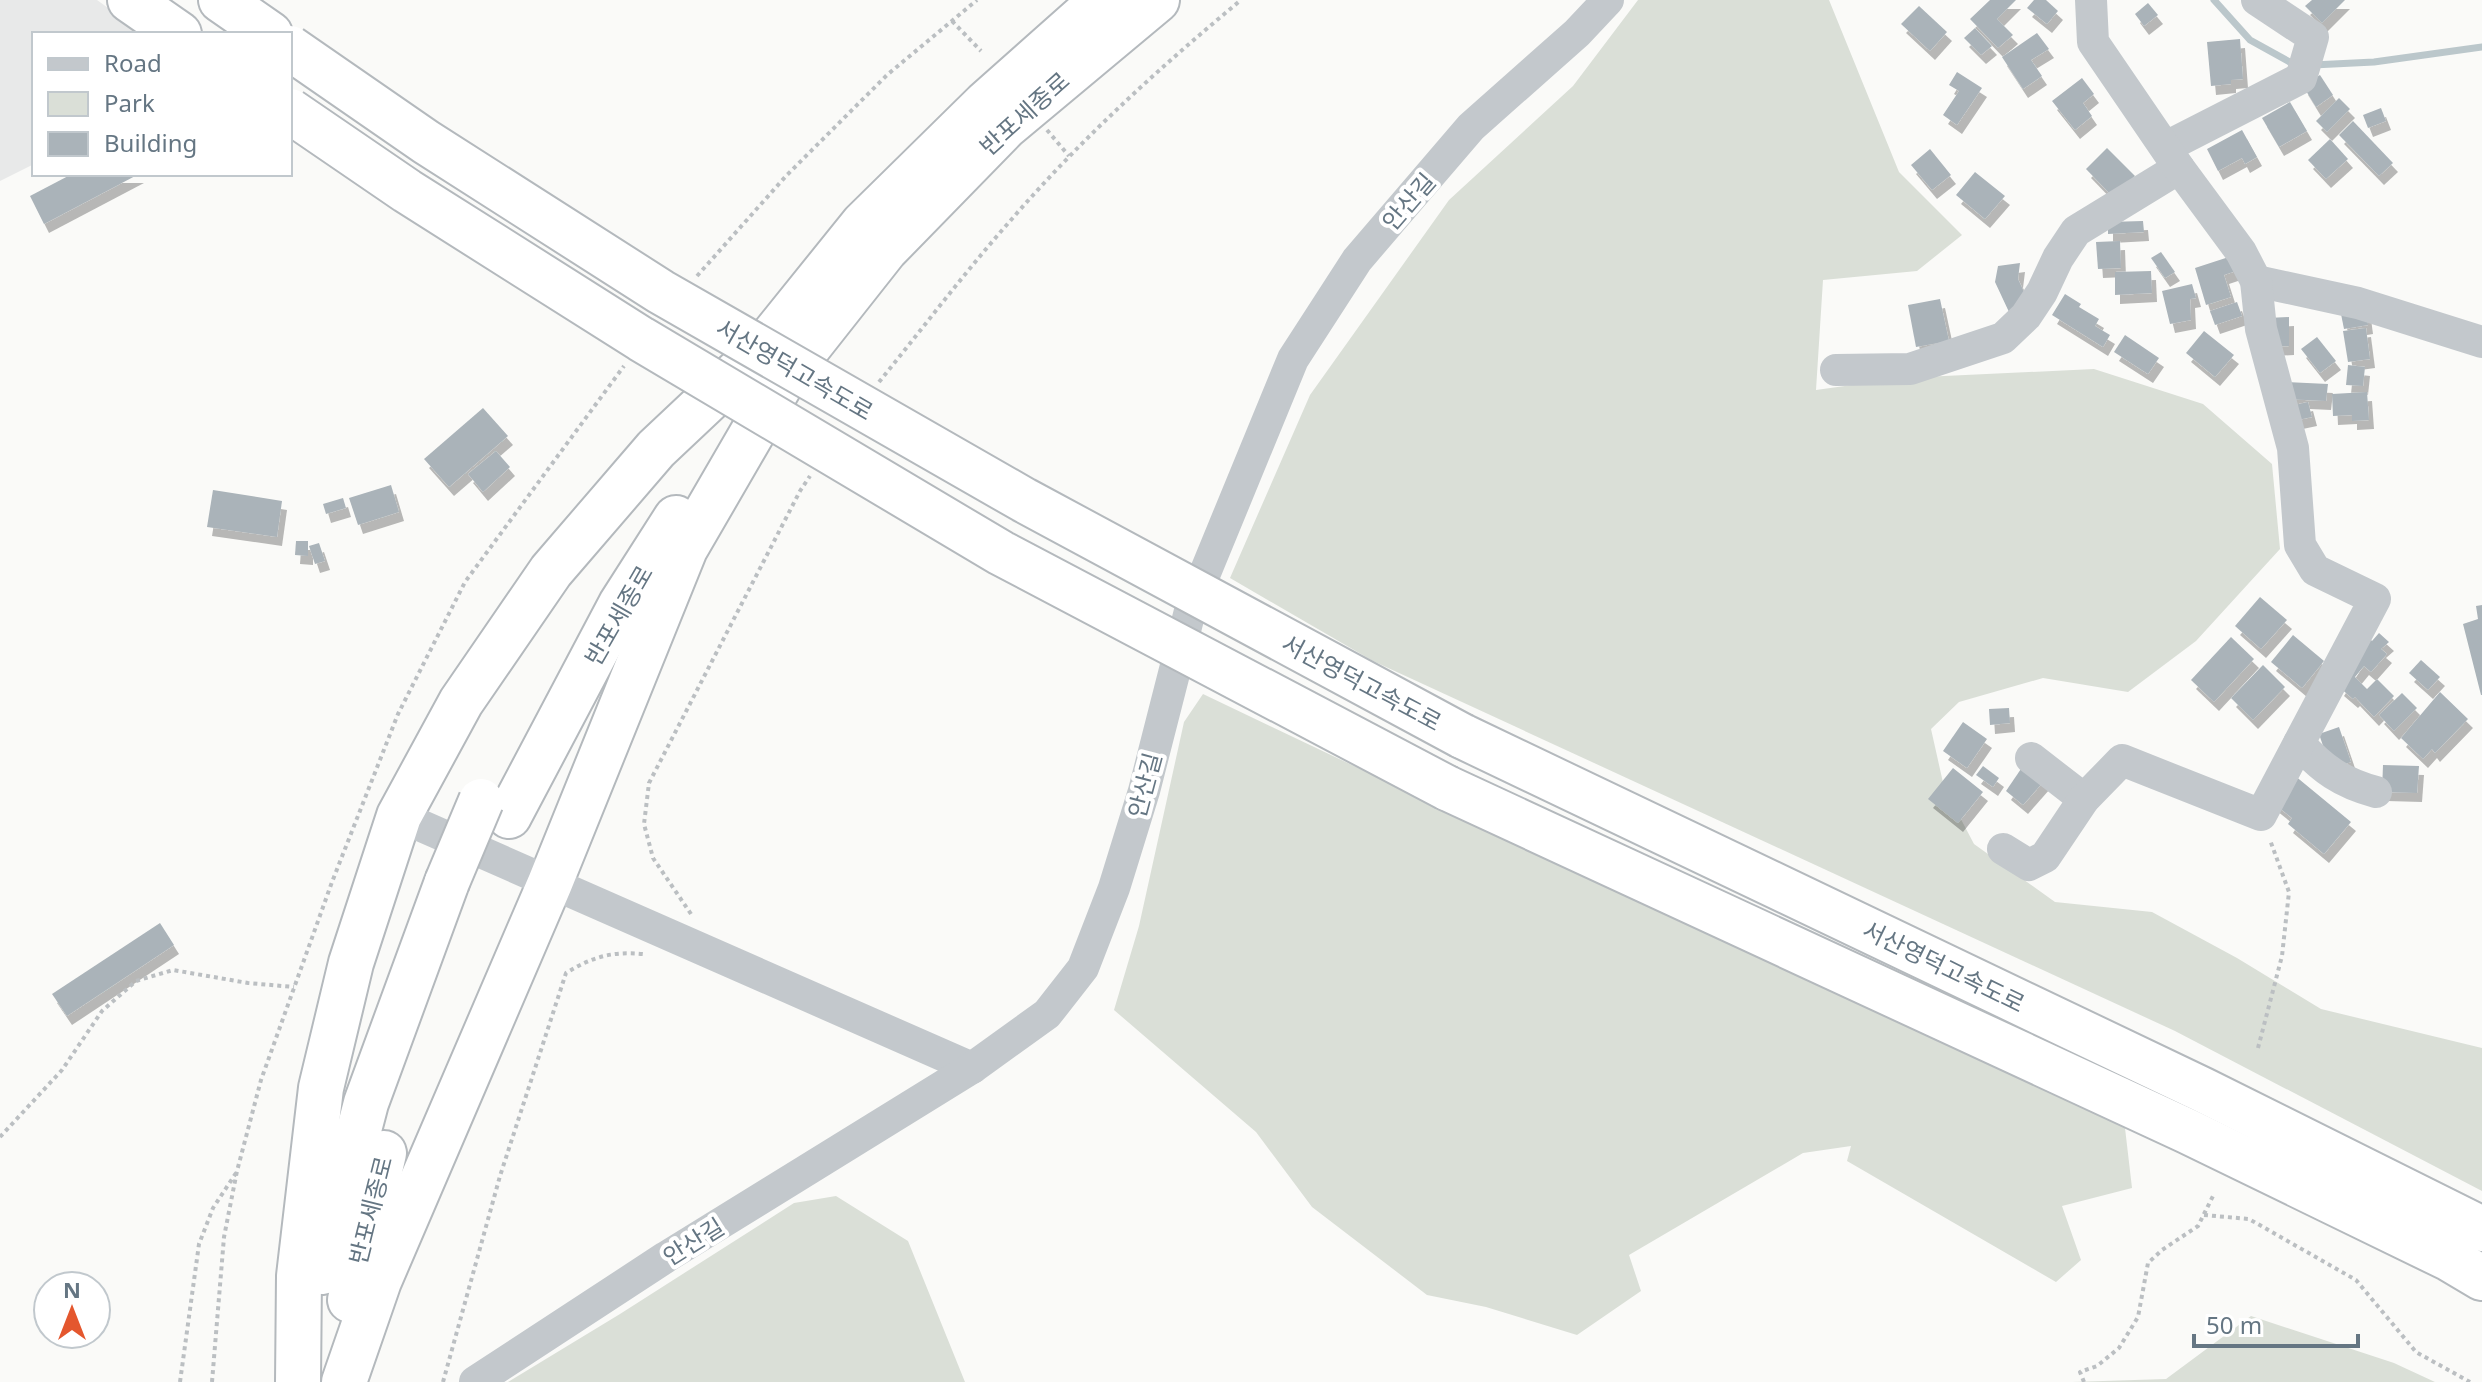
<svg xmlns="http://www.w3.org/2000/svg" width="2482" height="1382" font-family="'Noto Sans','Noto Sans KR',sans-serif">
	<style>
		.built { fill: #e8e9e9 }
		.green { fill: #dadfd7 }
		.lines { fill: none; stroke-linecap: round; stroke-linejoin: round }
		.stream { stroke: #bbc7cb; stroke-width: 7 }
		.building { fill: #aab3b9; filter: url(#shadow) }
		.highway-casing { stroke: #b4b9bd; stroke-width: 48 }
		.path { stroke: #bbbfc2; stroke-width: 4; stroke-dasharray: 4 4; stroke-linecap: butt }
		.minor { stroke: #c3c8cc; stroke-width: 32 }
		.highway { stroke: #fff; stroke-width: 44 }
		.highway-bridge-casing { stroke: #b4b9bd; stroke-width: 48; stroke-linecap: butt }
		.highway-bridge { stroke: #fff; stroke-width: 44 }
		.labels { text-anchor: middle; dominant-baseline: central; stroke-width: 8; stroke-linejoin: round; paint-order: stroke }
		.street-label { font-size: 24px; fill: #657683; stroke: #fff }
	</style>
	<defs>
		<filter id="shadow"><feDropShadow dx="5" dy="9" stdDeviation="0" flood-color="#0004"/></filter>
	</defs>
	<rect width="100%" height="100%" fill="#fafaf8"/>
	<!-- built -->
	<polygon class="built" points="0,0 97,0 144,34 34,34 34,164 0,181"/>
	<!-- green -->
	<g class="green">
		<polygon points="1638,0 1829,0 1899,172 1962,235 1917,271 1823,280 1816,390 1902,378 2094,369 2203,404 2272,464 2280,549 2196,641 2128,692 2043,678 1959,702 1931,729 1944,787 1974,844 2055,902 2152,912 2237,958 2321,1009 2482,1048 2482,1191 2175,1031 1373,661 1230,578 1310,395 1449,200 1573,86"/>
		<polygon points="1203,694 1591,879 2003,1067 2125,1128 2132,1188 2062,1206 2081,1260 2056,1282 1847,1161 1851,1146 1803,1153 1629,1255 1641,1291 1577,1335 1486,1307 1427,1295 1312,1207 1256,1132 1114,1010 1139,926 1184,722"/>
		<polygon points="836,1196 908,1241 965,1382 508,1382 620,1314 794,1203"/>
		<polygon points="2251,1316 2394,1363 2435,1382 2072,1382 2166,1379"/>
	</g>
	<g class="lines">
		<!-- stream -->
		<g class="stream">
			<polyline points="2214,0 2250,40 2297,66"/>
			<polyline points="2313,65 2374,62 2482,47"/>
		</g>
	</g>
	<!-- building -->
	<g class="building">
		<polygon points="1990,0 2016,0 1997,19 2013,35 1998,48 1970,19"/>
		<polygon points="2034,0 2046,0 2058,11 2047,24 2027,8"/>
		<polygon points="2312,0 2345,0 2322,23 2305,6"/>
		<polygon points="2148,3 2158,15 2144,26 2135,14"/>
		<polygon points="1919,6 1947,32 1930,51 1901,24"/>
		<polygon points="1975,28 1992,46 1981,55 1964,38"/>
		<polygon points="2037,33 2049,49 2031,60 2042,76 2023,89 2002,57"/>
		<polygon points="2240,39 2243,79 2231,80 2231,84 2211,86 2207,42"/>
		<polygon points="1957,72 1982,88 1957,125 1943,115 1959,91 1949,85"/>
		<polygon points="2320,75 2333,95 2316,107 2303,86"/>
		<polygon points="2082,78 2094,94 2083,103 2092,116 2075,130 2052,101"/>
		<polygon points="2339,98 2350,109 2327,132 2316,121"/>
		<polygon points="2290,102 2307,131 2279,147 2262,118"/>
		<polygon points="2381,108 2386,121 2368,128 2363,115"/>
		<polygon points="2353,121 2393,163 2379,176 2339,135"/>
		<polygon points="2242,130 2257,157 2245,164 2242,158 2218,171 2207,149"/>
		<polygon points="2330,139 2348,159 2326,179 2308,160"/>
		<polygon points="2107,148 2135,176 2114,198 2086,169"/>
		<polygon points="1930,149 1951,175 1932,190 1911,165"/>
		<polygon points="1975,172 2005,196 1985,219 1956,195"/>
		<polygon points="72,174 139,174 44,224 30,196"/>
		<polygon points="2143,221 2144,232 2108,234 2108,222"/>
		<polygon points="2120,241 2121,268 2098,269 2096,242"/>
		<polygon points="2161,252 2175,272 2165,278 2151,258"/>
		<polygon points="2238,254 2242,269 2224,275 2231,297 2206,305 2195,268"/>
		<polygon points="2020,263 2018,279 2029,303 2009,312 1995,282 1998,266"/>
		<polygon points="2151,271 2152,293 2115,295 2115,272"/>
		<polygon points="2192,284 2196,298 2190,299 2191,320 2170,324 2162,291"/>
		<polygon points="2065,294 2081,304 2079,307 2099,319 2095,326 2110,335 2103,347 2052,315"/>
		<polygon points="1940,299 1949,341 1916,347 1908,305"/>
		<polygon points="2237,302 2242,316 2215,325 2210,311"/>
		<polygon points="2366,310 2368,325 2344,329 2341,314"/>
		<polygon points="2289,317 2289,346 2267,347 2267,318"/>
		<polygon points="2366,328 2370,359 2348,362 2343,331"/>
		<polygon points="2204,331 2234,355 2215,377 2186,353"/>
		<polygon points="2125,335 2159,358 2148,374 2114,352"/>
		<polygon points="2317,337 2336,361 2320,373 2301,349"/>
		<polygon points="2348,365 2365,367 2363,386 2346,385"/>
		<polygon points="2286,382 2328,384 2326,401 2285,399"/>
		<polygon points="2367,392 2369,420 2352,421 2352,415 2333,416 2332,394"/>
		<polygon points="2308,402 2312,417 2293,421 2290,406"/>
		<polygon points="483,408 508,436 449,487 424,459"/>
		<polygon points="496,451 510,467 483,492 468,474"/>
		<polygon points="391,485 399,512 358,525 349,498"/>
		<polygon points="213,490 282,501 277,537 207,527"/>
		<polygon points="343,498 346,508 326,514 323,504"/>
		<polygon points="296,541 308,541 308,556 295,555"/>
		<polygon points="319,543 325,561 315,564 309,546"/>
		<polygon points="2260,597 2287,620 2261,649 2235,626"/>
		<polygon points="2482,605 2482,695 2481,695 2463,624 2478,619 2476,606"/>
		<polygon points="2379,633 2389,642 2381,649 2387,654 2371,672 2364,666 2355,677 2367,689 2377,679 2394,696 2374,717 2355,697 2353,699 2339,687 2370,639 2372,641"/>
		<polygon points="2293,635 2324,661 2302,688 2271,662"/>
		<polygon points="2231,637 2254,659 2214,702 2191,680"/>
		<polygon points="2421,660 2440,677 2428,690 2409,673"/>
		<polygon points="2263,665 2285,687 2253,720 2231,698"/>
		<polygon points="2440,692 2468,719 2435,753 2432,749 2423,759 2401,738"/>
		<polygon points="2402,693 2417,708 2394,731 2379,715"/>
		<polygon points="2009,708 2010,723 1990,725 1989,709"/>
		<polygon points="1963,722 1987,739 1967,768 1943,751"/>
		<polygon points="2339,727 2351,762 2331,769 2319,734"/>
		<polygon points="2025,763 2045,780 2023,805 2006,791"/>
		<polygon points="2383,765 2419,766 2417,793 2382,792"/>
		<polygon points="1983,766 1999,778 1993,787 1976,775"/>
		<polygon points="1953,768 1983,792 1958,823 1928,799"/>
		<polygon points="2294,775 2351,822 2324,854 2288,824 2292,818 2272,802"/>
		<polygon points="160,923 174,945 67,1016 52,994"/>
	</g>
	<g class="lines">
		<defs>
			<g id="highway">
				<polyline points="130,0 179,34"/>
				<polyline points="221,0 270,34"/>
				<polyline points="739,378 863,224 985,104 1102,0"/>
				<polyline points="769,397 885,250 1006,126 1157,0"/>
				<polyline points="1462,736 2203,1090 2482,1229"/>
				<polyline points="1447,788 2187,1131 2450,1259 2482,1278"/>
				<polyline points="509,816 621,604 676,518"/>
				<polyline points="322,1272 366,1103 447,882"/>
				<polyline points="350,1300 384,1153"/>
				<polyline points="298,1382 299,1276 321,1088 351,963 399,816 461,702 551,571 656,449 757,354"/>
				<polyline points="344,1382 379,1281 550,883 685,549 783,380"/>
			</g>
		</defs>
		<!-- highway casing -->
		<use href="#highway" class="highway-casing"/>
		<!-- path -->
		<g class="path">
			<polyline points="952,21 981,51"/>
			<polyline points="1047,130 1069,156"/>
			<polyline points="697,276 786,176 887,75 977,0"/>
			<path d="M879,382C923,328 965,272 1011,220C1081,139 1159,68 1241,0"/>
			<polyline points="691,914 653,858 644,824 649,783 800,491 810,476"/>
			<polyline points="2258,1048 2282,956 2289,892 2270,840"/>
			<polyline points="0,1137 62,1070 102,1011 136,981 173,970 248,983 294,987"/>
			<polyline points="2204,1215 2249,1219 2356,1280 2416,1352 2470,1382"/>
			<polyline points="180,1382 199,1244 213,1208 236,1173"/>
			<polyline points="212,1382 224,1237 237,1171 261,1080 332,882 398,714 465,582 624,366"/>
			<path d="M443,1382L500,1176L566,973C592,957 612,951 643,954"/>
			<polyline points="2084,1382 2080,1372 2097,1366 2119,1348 2138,1317 2148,1263 2162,1250 2198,1226 2214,1194"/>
		</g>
		<!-- minor -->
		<g class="minor">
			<polyline points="2166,147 2301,78 2313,37 2257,0"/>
			<polyline points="2256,281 2358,303 2482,342"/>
			<polyline points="1836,370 1910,369 2003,338 2026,316 2042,292 2058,258 2076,231 2179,168"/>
			<path d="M2299,743C2322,769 2342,783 2376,792"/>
			<polyline points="2031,758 2084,799"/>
			<polyline points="399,816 972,1068"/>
			<polyline points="2003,849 2029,865 2045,857 2084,799 2122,760 2261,815 2375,599 2315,570 2300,545 2293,448 2261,329 2256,281 2241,252 2179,168 2093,42 2091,0"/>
			<polyline points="475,1382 666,1257 972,1068 1047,1014 1083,968 1114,888 1144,791 1191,607 1293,359 1357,260 1471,127 1577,33 1608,0"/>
		</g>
		<!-- highway -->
		<use href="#highway" class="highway"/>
		<defs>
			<g id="highway-bridge">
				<polyline points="290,48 426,142 661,292 1024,500 1462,736"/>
				<polyline points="290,111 407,191 641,339 1001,553 1447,788"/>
				<polyline points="447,882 481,801"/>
			</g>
		</defs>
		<!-- highway-bridge casing -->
		<use href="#highway-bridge" class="highway-bridge-casing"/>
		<!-- highway-bridge -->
		<use href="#highway-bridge" class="highway-bridge"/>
	</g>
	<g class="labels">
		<!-- street labels -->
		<g class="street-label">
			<text transform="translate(1024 113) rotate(-42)">반포세종로</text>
			<text transform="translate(1408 201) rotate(-49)">안산길</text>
			<text transform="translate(795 369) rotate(30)">서산영덕고속도로</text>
			<text transform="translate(618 615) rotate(-60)">반포세종로</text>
			<text transform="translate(1362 682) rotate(28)">서산영덕고속도로</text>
			<text transform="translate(1144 785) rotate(-75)">안산길</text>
			<text transform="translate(1944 966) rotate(26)">서산영덕고속도로</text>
			<text transform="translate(370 1210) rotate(-76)">반포세종로</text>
			<text transform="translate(693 1241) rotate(-32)">안산길</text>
		</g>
	</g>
	<!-- legend -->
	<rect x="32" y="32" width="260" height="144" fill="#ffffff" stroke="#c1c8cd" stroke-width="2"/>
	<rect x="48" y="58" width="40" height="12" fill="#c3c8cc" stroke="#c1c8cd" stroke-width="2"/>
	<text x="104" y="72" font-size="24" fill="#657683">Road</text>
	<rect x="48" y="92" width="40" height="24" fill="#dadfd7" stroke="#c1c8cd" stroke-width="2"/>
	<text x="104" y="112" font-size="24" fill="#657683">Park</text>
	<rect x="48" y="132" width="40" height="24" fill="#aab3b9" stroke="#c1c8cd" stroke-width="2"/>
	<text x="104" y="152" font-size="24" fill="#657683">Building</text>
	<!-- north arrow -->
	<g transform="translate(72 1310)"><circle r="38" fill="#ffffff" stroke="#c1c8cd" stroke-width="2"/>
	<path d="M0-6L14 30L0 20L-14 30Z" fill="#e4572e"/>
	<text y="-12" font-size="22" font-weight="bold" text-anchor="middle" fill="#657683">N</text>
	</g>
	<!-- scale -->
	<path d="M2194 1334v12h164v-12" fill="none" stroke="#657683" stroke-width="4"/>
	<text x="2206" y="1334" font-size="24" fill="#657683" stroke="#ffffff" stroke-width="6" paint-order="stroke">50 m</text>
</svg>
